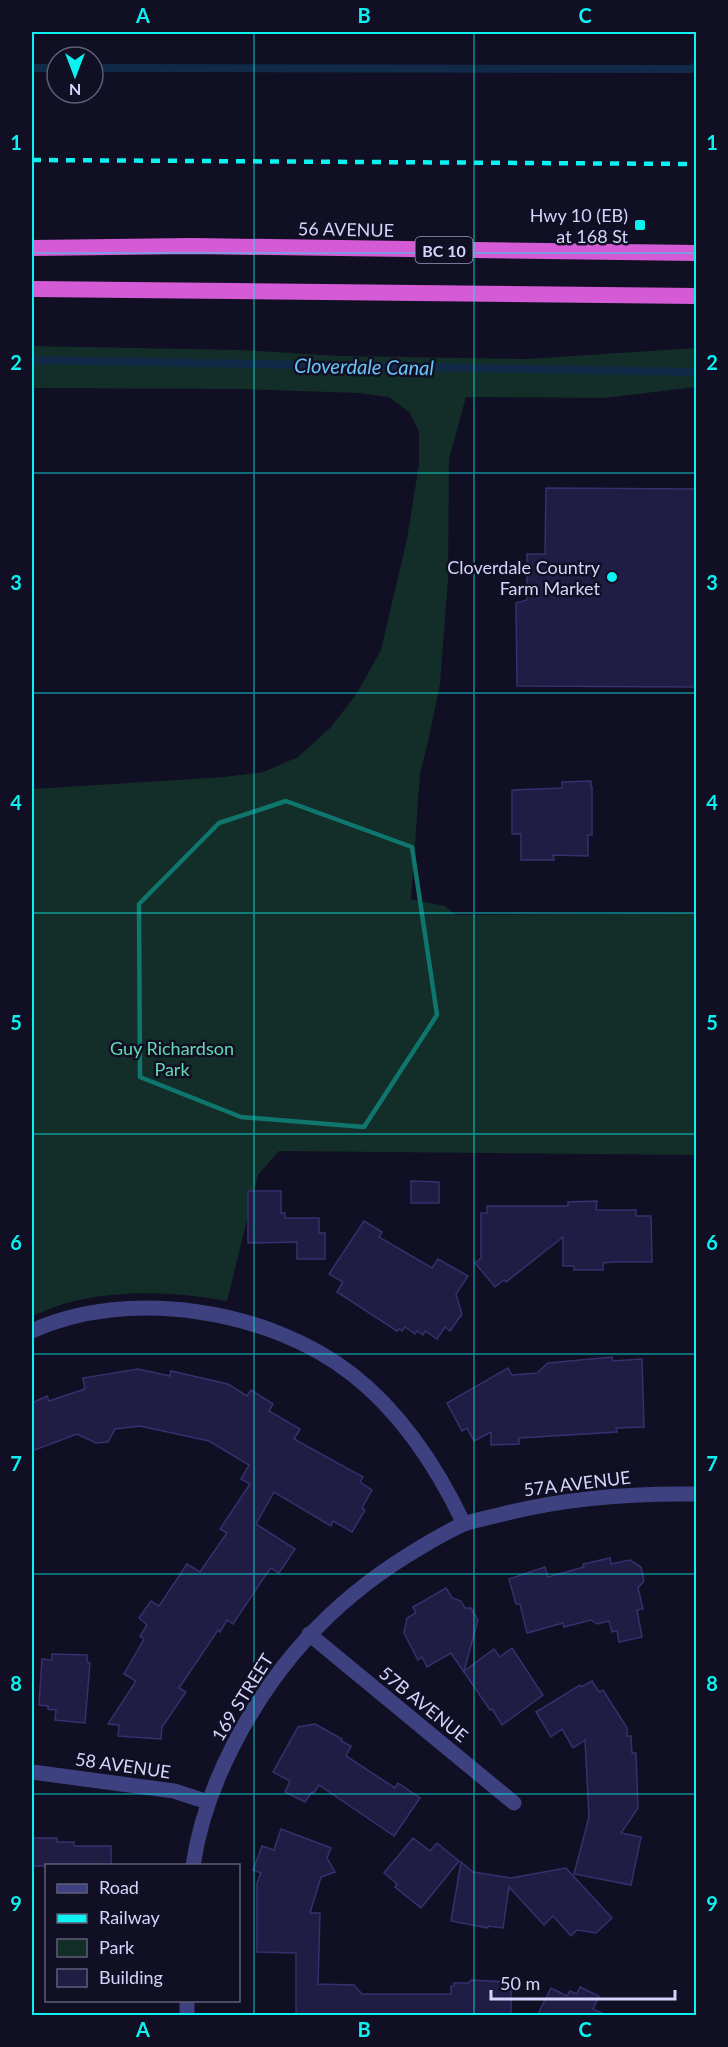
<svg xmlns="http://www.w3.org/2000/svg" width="728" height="2047" font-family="Lato,sans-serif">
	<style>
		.green { fill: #132d29 }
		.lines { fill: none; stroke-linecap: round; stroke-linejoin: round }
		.stream { stroke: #102a47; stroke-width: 8 }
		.building { fill: #201c43; stroke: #36306e; stroke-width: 1.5 }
		.minor { stroke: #3d4180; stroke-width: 15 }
		.trunk { stroke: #d45bd5; stroke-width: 16 }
		.rail { stroke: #0cf1f1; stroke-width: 4.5; stroke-dasharray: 9 8; stroke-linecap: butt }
		.marked { fill: none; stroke: #0f766e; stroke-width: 4.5; stroke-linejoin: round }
		.grid { fill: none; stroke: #0cf1f1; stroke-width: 1.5; stroke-opacity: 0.55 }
		.poi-dot { fill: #0cf1f1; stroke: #110f23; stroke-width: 2 }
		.labels { text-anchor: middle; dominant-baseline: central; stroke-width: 5; stroke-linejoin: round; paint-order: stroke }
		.shield { fill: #110f23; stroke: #9a99bc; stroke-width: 1.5 }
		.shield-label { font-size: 16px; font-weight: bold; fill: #d4d4fd }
		.poi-label { font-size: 18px; fill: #d4d4fd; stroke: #110f23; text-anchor: end }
		.street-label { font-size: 18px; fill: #d4d4fd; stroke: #110f23 }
		.park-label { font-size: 18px; fill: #63dab0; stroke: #110f23 }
		.water-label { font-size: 20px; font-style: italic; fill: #67c4f8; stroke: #110f23 }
		.neatline { fill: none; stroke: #0cf1f1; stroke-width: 2 }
		.grid-label { font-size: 20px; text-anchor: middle; font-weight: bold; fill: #0cf1f1 }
	</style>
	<rect width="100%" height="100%" fill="#110f23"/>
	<!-- green -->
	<path class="green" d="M32,346L240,350L339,356L527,359L696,348V387L604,398L466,397L449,459L448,580L440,684L428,742L420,774L411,899L445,906L456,915L696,913V1155L279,1151L258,1175L227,1301C175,1292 123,1289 71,1302C58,1305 44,1311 32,1316V789L224,777L263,772L298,757L331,727L357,693L381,650L407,539L419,464V431L409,412L389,397L359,393L241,389L32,388Z"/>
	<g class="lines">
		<!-- stream -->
		<g class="stream">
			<polyline points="32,68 57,68"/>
			<polyline points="93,68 691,69 696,66"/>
			<polyline points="32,360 696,372"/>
		</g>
	</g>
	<!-- building -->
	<g class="building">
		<polygon points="546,488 696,489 696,687 517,686 516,603 527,600 527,554 545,554"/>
		<polygon points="591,781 591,787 592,787 592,835 588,835 588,856 553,855 554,860 521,860 521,834 512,834 512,790 562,788 562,782"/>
		<polygon points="411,1181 439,1182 439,1203 411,1203"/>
		<polygon points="248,1191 281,1191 281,1213 285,1213 285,1218 319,1218 319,1233 325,1233 325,1259 297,1259 297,1242 248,1243"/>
		<polygon points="597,1201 596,1210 636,1210 636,1216 651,1216 652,1262 613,1262 603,1263 603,1270 574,1270 574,1266 563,1266 563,1237 506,1282 504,1280 495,1287 475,1263 481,1258 481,1213 487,1213 487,1206 568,1206 568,1202"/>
		<polygon points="364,1221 382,1232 379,1237 432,1268 438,1259 468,1276 456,1294 462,1314 450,1331 445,1327 437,1339 425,1331 423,1335 417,1331 415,1334 405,1327 402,1331 399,1329 397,1331 337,1292 343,1282 329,1274"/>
		<polygon points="612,1357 613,1361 642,1359 644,1427 616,1428 617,1432 519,1438 519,1444 491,1445 491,1432 474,1441 467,1428 462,1431 447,1403 508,1368 512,1375 537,1373 548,1363"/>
		<polygon points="138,1369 170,1376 171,1371 228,1384 247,1396 251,1390 273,1404 269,1411 300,1429 294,1439 363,1477 360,1482 372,1490 362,1508 365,1510 352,1532 333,1521 331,1526 274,1492 256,1524 295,1549 279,1573 271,1568 267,1573 233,1624 227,1620 220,1632 218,1630 179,1688 186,1692 162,1727 161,1739 118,1736 119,1725 108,1724 136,1681 124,1674 144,1639 140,1636 147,1625 139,1618 151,1601 159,1606 187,1564 200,1572 227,1533 220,1529 250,1484 241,1479 249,1465 209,1441 140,1426 115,1429 108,1442 96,1443 77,1434 32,1451 32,1403 47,1396 49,1401 85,1389 83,1378"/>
		<polygon points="610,1558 611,1564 630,1560 641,1567 644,1581 638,1588 643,1609 637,1610 642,1637 619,1642 617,1631 612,1632 609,1621 597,1624 591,1620 564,1627 563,1623 527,1633 520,1604 516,1604 509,1579 545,1567 548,1577 584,1567 583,1564"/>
		<polygon points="446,1588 452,1598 461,1601 465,1608 471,1608 478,1620 464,1671 494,1649 500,1657 512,1648 543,1695 502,1725 492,1709 490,1710 451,1653 427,1667 422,1657 418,1660 404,1633 407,1618 416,1613 413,1607"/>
		<polygon points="52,1654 87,1655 87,1662 90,1663 85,1723 55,1720 56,1710 48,1709 48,1706 39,1705 42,1659 52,1660"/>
		<polygon points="592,1681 599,1692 603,1690 627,1728 627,1736 631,1736 632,1753 636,1753 638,1808 621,1833 641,1837 631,1885 574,1874 589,1817 585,1740 573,1748 562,1729 551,1737 536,1712 580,1685 581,1687"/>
		<polygon points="315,1724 342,1739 341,1741 351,1746 346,1756 395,1788 398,1783 420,1798 394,1836 319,1785 314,1793 312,1792 305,1802 285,1792 290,1781 273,1772 298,1727"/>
		<polygon points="281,1829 331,1848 327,1858 335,1872 321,1877 310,1913 320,1913 318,1984 354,1985 362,1994 451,1994 451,1986 454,1986 454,1983 469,1983 471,1980 511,1982 511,2016 296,2016 296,1953 257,1952 257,1883 261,1873 253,1870 262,1846 274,1850"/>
		<polygon points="32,1838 57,1838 57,1842 74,1842 74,1846 111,1846 111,1866 32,1866"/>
		<polygon points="413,1838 430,1851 437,1843 459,1861 421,1908 395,1887 397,1884 384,1873"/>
		<polygon points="461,1862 473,1872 511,1878 566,1868 612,1918 596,1933 577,1930 571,1936 553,1916 544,1925 509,1887 503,1928 488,1926 488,1928 451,1921"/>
		<polygon points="580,1987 599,1996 593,2009 608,2016 537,2016 551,1988 567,1996 570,1991 577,1994"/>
	</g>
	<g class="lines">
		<!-- minor -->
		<g class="minor">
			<path d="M32,1331C127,1287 270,1309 353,1375C401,1413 438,1469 464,1524"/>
			<polyline points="309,1634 514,1803"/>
			<polyline points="32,1772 174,1791 208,1802"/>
			<path d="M193,1866C199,1824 214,1783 233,1746C275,1664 331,1603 408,1555C426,1544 445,1532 464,1524C475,1520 487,1518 499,1515C563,1498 630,1493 696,1494"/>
			<polyline points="187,2000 187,2016"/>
		</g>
		<!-- trunk -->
		<g class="trunk">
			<polyline points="32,248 192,246 696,253"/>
			<polyline points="32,289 696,296"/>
		</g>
		<!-- rail -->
		<polyline class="rail" points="32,160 696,164"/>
	</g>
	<!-- marked area -->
	<path class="marked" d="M286,801L412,847L437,1015L364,1127L241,1117L140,1077L139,904L219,823Z"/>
	<!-- grid -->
	<path class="grid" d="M254,32V2016M474,32V2016M32,253H696M32,473H696M32,693H696M32,913H696M32,1134H696M32,1354H696M32,1574H696M32,1794H696"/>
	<!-- markers -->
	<g class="poi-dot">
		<rect x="634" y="219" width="12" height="12" rx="3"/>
		<circle cx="612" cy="577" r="6"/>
	</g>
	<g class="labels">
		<!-- shield labels -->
		<rect class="shield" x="415.5" y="237" width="57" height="26" rx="4.5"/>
		<g class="shield-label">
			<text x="444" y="250">BC 10</text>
		</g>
		<!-- poi labels -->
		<g class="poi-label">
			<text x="628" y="215">Hwy 10 (EB)<tspan x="628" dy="21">at 168 St</tspan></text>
			<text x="600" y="567">Cloverdale Country<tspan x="600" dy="21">Farm Market</tspan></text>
		</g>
		<!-- street labels -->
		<g class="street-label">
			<text transform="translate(346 229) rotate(1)">56 AVENUE</text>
			<text transform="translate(577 1483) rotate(-7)">57A AVENUE</text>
			<text transform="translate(242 1697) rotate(-58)">169 STREET</text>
			<text transform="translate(424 1704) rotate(39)">57B AVENUE</text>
			<text transform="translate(123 1765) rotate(8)">58 AVENUE</text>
		</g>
		<!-- park labels -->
		<g class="park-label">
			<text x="172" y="1048">Guy Richardson<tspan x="172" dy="21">Park</tspan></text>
		</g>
		<!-- water labels -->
		<g class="water-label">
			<text transform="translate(364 366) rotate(1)">Cloverdale Canal</text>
		</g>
	</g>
	<!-- border -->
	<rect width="728" height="2047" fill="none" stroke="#110f23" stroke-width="66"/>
	<!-- legend -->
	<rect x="45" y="1864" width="195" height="138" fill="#110f23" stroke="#5f5e7a" stroke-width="1.5"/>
	<rect x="57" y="1884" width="30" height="9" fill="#3d4180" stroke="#5f5e7a" stroke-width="1.5"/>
	<text x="99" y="1894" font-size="18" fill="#d4d4fd">Road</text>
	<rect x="57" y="1914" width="30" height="9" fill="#0cf1f1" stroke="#5f5e7a" stroke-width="1.5"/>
	<text x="99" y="1924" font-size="18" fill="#d4d4fd">Railway</text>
	<rect x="57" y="1939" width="30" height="18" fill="#132d29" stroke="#5f5e7a" stroke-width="1.5"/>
	<text x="99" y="1954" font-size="18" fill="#d4d4fd">Park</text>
	<rect x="57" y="1969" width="30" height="18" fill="#201c43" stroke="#5f5e7a" stroke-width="1.5"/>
	<text x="99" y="1984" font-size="18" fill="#d4d4fd">Building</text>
	<!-- north arrow -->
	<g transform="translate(75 75) rotate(180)"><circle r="28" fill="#110f23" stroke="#5f5e7a" stroke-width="1.5"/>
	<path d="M0-4.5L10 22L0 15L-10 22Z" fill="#0cf1f1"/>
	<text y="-9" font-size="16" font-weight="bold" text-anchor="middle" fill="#d4d4fd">N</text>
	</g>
	<!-- scale -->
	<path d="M491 1990v9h184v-9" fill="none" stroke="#d4d4fd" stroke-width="3"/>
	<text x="500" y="1990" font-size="18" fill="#d4d4fd" stroke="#110f23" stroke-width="4.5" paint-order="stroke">50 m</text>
	<rect x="33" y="33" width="662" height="1981" class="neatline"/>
	<g class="grid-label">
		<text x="143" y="23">A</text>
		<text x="364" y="23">B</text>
		<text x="585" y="23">C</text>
		<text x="16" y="150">1</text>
		<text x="712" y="150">1</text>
		<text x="16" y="370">2</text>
		<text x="712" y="370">2</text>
		<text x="16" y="590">3</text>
		<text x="712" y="590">3</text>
		<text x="16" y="810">4</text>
		<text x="712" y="810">4</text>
		<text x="16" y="1030">5</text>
		<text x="712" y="1030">5</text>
		<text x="16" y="1250">6</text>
		<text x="712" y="1250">6</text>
		<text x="16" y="1471">7</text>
		<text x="712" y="1471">7</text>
		<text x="16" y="1691">8</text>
		<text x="712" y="1691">8</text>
		<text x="16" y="1911">9</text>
		<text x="712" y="1911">9</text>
		<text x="143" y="2037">A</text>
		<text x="364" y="2037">B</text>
		<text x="585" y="2037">C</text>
	</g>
</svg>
